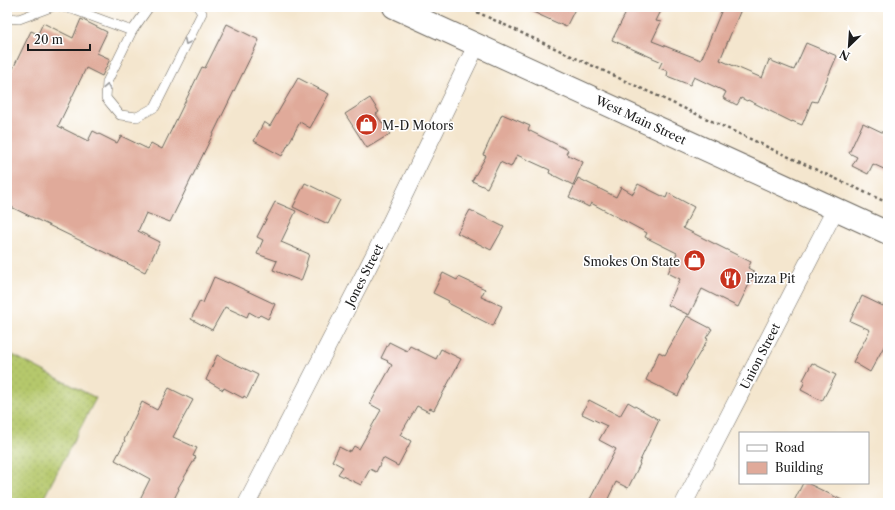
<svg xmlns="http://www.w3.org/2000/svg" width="895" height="510" font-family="'Libre Caslon Text',serif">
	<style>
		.grass { fill: url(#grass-dots); stroke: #687244 }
		.building { fill: #e0aa9a }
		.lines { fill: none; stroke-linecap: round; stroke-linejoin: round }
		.service-casing { stroke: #68635a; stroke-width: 10 }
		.minor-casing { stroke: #68635a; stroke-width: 18 }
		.secondary-casing { stroke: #68635a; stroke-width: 24 }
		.path { stroke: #68635a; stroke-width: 2.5; stroke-dasharray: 3 3; stroke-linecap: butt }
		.service { stroke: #fff; stroke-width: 9 }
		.minor { stroke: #fff; stroke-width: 17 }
		.secondary { stroke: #fff; stroke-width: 22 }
		.oneway { stroke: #999 }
		.labels { text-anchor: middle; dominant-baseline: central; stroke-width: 3; stroke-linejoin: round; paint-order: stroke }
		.street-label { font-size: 12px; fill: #1c1c1c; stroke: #fff }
		.poi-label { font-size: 12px; fill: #1c1c1c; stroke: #fff; text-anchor: start }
	</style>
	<defs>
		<pattern id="grass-dots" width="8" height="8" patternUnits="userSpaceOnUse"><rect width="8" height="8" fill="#b5c86c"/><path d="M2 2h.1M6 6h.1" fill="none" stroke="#9bab5d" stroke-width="1.8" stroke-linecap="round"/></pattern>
	</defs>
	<rect width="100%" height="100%" fill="#fff"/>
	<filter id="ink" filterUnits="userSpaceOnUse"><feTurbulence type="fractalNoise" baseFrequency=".025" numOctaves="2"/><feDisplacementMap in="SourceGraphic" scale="8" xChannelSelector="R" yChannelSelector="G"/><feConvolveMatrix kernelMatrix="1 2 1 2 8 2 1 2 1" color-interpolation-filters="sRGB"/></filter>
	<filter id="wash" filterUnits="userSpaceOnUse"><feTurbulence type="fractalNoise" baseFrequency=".012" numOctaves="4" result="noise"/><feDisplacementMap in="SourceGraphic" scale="16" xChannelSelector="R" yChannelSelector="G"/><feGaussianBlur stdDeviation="0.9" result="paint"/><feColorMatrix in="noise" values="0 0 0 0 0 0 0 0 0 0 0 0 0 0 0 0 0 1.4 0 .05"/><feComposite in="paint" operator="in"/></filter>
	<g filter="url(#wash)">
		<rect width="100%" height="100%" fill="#f4e6ce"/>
		<!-- grass -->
		<polygon class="grass" points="7,352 96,398 41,503 7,503"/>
		<g id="blocks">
			<!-- building -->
			<g class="building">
				<polygon points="522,7 576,7 566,27"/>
				<polygon points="629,7 663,7 656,21 661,22 652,41 701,60 723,7 742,7 720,60 762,78 769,60 794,70 806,43 837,56 817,102 812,101 802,125 792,121 792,122 748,100 747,101 741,98 737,105 723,98 726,92 694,77 690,85 667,76 668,71 659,68 662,62 612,40"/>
				<polygon points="81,19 107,32 97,53 110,59 102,76 86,68 58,126 88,141 93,131 117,143 121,136 148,149 151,143 162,149 202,67 205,68 227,24 259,40 170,222 146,213 138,231 160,242 145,272 7,205 7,81 31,31 38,34 43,23 73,38"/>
				<polygon points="298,78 329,94 310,128 300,122 282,156 254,141 264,122 270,126"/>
				<polygon points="370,98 379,112 376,114 390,134 367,148 345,114"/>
				<polygon points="502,114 530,126 528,130 568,150 566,154 583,162 573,185 549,173 550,170 517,155 511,167 500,162 487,188 472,181 486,156 483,155"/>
				<polygon points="863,123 888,135 888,171 873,164 868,174 852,166 857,157 849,153"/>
				<polygon points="578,178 616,197 621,187 633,194 638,184 666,198 668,193 694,207 683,228 751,262 748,268 755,272 738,307 702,289 689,315 668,305 680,279 668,273 677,253 645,237 647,233 591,203 589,207 569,197"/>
				<polygon points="305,183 340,200 328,224 293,207"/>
				<polygon points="275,202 296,211 281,242 309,254 306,264 307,265 301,281 273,270 277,261 257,254 263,240 257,237"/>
				<polygon points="470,210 504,227 491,250 457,233"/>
				<polygon points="443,273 457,280 459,277 485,289 481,297 502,306 493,326 448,303 449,301 433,293"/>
				<polygon points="214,277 228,283 228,282 275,304 268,319 260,315 258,317 249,312 247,317 225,307 212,330 191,319 200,301 203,303"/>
				<polygon points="862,296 883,306 888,296 888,339 870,372 853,362 870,330 850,321"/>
				<polygon points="687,316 712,329 706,338 708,339 686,376 687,377 678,396 646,380 659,352 665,355"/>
				<polygon points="389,342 407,351 410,346 436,359 441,349 461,359 435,408 434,410 430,408 429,412 417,406 400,435 411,441 398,466 383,458 376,472 370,469 361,485 338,474 343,467 332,461 339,447 349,452 349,450 351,451 354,446 359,449 381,410 370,404 392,365 387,362 388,361 381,358"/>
				<polygon points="217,355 258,375 247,398 244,396 243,398 224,388 223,390 206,380"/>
				<polygon points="812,363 836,375 822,401 801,390 805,381 803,380"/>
				<polygon points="169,388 193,400 173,437 197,448 193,456 196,457 178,488 179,489 172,503 138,503 150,479 115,460 125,441 124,440 142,402 157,410"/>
				<polygon points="589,400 620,416 628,402 659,420 639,463 640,464 628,488 616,482 606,503 588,503 616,449 599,440 607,426 582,414"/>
				<polygon points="803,483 807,483 848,503 793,503"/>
			</g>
		</g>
	</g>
	<g filter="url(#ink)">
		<use href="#blocks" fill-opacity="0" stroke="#68635a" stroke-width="1"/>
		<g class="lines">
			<defs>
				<g id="service">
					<polyline points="62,7 75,10 132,31"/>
					<polyline points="149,7 132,31 107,82 106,98 120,115 137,117 155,107 202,13 198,7"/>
					<polyline points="7,18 19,19 51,7"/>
				</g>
				<g id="minor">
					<polyline points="247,503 387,230 477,44"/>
					<polyline points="684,503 835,210"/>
				</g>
				<polyline id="secondary" points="394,7 888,233"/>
			</defs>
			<!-- service casing -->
			<use href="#service" class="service-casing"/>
			<!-- minor casing -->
			<use href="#minor" class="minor-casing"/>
			<!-- secondary casing -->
			<use href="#secondary" class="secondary-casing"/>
			<!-- path -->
			<polyline class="path" points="466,7 888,203"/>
			<!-- service -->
			<use href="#service" class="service"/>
			<!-- minor -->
			<use href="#minor" class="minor"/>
			<!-- secondary -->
			<use href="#secondary" class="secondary"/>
		</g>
		<!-- one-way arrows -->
		<defs><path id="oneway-chevron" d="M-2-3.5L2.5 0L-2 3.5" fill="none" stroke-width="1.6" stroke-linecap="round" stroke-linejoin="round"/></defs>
		<g class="oneway">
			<use href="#oneway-chevron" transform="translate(187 42) rotate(116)"/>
			<use href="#oneway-chevron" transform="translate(107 87) rotate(-79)"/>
		</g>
	</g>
	<!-- icons -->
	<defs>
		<symbol id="shop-disc" viewBox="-11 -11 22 22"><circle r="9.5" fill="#c8321e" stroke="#fff"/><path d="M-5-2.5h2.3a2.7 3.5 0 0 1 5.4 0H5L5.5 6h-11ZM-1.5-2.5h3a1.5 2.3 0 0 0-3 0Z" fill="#fff"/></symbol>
		<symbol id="restaurant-disc" viewBox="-11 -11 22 22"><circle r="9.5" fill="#c8321e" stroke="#fff"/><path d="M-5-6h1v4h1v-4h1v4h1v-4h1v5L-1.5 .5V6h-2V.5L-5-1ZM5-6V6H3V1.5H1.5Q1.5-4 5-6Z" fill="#fff"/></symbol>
	</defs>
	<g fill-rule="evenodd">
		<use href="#shop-disc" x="354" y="112" width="25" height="25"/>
		<use href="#shop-disc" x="682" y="248" width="25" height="25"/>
		<use href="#restaurant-disc" x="718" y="266" width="25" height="25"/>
	</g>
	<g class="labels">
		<!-- street labels -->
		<g class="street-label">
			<text transform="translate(641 120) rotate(25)">West Main Street</text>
			<text transform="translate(364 275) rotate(-63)">Jones Street</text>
			<text transform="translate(760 356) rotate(-63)">Union Street</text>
		</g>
		<!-- poi labels -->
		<g class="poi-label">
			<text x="382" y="125">M-D Motors</text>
			<text x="680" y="261" text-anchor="end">Smokes On State</text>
			<text x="746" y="278">Pizza Pit</text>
		</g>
	</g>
	<!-- margin -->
	<rect width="895" height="510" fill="none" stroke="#fff" stroke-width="24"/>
	<!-- legend -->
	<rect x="739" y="432" width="130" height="52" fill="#ffffff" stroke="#a4a4a4"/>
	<rect x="747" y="445" width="20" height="6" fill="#ffffff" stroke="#a4a4a4"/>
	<text x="775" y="452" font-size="12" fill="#1c1c1c">Road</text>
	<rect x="747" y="462" width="20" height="12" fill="#e0aa9a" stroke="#a4a4a4"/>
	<text x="775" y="472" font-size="12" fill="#1c1c1c">Building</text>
	<!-- north arrow -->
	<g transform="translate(849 46) rotate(205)" stroke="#ffffff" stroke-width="3" paint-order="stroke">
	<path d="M0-3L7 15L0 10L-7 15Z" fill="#1c1c1c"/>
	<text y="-6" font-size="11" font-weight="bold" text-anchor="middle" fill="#1c1c1c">N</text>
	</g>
	<!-- scale -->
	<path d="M28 44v6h62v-6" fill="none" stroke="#1c1c1c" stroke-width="2"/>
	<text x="34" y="44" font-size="12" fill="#1c1c1c" stroke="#ffffff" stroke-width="3" paint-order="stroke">20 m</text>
</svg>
